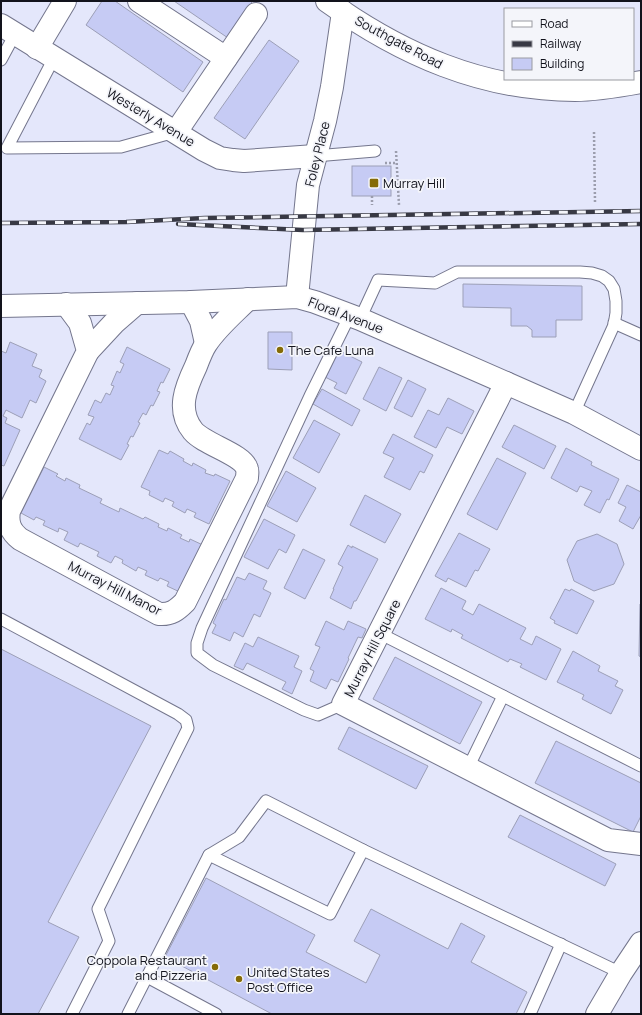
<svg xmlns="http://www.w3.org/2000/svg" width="642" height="1015" font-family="Manrope,sans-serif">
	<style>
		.building { fill: #c6cbf4; stroke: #9c9fb7 }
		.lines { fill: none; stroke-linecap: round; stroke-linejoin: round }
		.lane-casing { stroke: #74768d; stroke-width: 13 }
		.street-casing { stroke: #74768d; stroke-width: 24 }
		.secondary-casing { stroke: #74768d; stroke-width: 24 }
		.path { stroke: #9b9dad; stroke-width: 2.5; stroke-dasharray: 2 2; stroke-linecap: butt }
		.lane { stroke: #fff; stroke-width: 11 }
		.street { stroke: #fff; stroke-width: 22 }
		.secondary { stroke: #fff; stroke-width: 22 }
		.rail-casing { stroke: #383944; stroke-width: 4.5 }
		.rail { stroke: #f4f5fa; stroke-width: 3; stroke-dasharray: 9; stroke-linecap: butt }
		.poi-dot { fill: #856b07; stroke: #f4f5fa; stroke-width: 1.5 }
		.labels { text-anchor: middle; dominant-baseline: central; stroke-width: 3.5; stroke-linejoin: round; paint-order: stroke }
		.street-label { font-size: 13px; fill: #12131c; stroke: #f4f5fa }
		.poi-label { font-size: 13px; fill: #12131c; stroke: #f4f5fa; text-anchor: start }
	</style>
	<rect width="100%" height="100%" fill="#e4e7fb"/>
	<!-- building -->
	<g class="building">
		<polygon points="102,1 115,1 203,62 183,92 86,25"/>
		<polygon points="174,1 250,1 252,3 228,38"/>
		<polygon points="269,40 299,61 245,139 214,118"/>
		<rect x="352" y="166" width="39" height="30"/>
		<polygon points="463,284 582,286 582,320 556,320 556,337 532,337 532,330 527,326 511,326 511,308 463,307"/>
		<polygon points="268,332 292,332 292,370 268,369"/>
		<polygon points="10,342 37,354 32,366 42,370 39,377 46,381 36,403 30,400 22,418 6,410 3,416 7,418 5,423 20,430 4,466 1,465 1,351 6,353"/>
		<polygon points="127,347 170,369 163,383 161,382 157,391 160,392 153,406 151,405 146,415 143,413 138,422 140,423 133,437 131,436 127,444 129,445 121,460 79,439 87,423 90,425 94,417 88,415 95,400 101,403 106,393 110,395 114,386 111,385 117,371 120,373 124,364 120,362"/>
		<polygon points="338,350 362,362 346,394 334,388 337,383 325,377"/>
		<polygon points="379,367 402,378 386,411 363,399"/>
		<polygon points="408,380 426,389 412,417 394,408"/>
		<polygon points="322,389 360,410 352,426 313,404"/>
		<polygon points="448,398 474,411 462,434 447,427 436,448 414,437 428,410 439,415"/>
		<polygon points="314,420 340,434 319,473 293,458"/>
		<polygon points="514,425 556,446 544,469 502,447"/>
		<polygon points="393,434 433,455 424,473 420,471 410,490 384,477 394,458 383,453"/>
		<polygon points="566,448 592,462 591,465 619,479 609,500 607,499 600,513 584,505 592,491 580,486 577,492 551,478"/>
		<polygon points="159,450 168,454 170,451 184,459 183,461 192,466 193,463 206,470 205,473 214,476 215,474 230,481 209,524 194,517 196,513 187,509 185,513 172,506 174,502 165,498 163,502 149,495 150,491 141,487"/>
		<polygon points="497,458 526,473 497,530 467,514"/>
		<polygon points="44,467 58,474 56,476 65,481 66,478 80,485 79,488 102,499 100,503 119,512 120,508 143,519 145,517 159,524 158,527 167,531 168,528 182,535 180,538 189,542 190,539 205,546 182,593 167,586 169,582 160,578 158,581 145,575 147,571 138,567 136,571 122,563 123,560 115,556 111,563 97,556 99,552 80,543 78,547 64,540 68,532 59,528 58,532 43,525 45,521 36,517 34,520 21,513"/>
		<polygon points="286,471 316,488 297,522 267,506"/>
		<polygon points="627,485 641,492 641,515 633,529 619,521 626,507 618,503"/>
		<polygon points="365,495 401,514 385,543 350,525"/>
		<polygon points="264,519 295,535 286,553 279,549 268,569 244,557"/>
		<polygon points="459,533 490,549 478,571 475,570 466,587 448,578 446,582 435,576"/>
		<polygon points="597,534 617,544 624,564 614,584 594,591 574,581 567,560 577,541"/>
		<polygon points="348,545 352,548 352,546 378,559 356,601 354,601 351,609 330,598 334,589 333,589 343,567 338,564"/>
		<polygon points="303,549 325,560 305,599 284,588"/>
		<polygon points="249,573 267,581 263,589 271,593 260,617 254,614 243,637 234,632 230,641 212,633 216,625 213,623 224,599 226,600 237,577 245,580"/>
		<polygon points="441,588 466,601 462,609 473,615 479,604 526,628 520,639 532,645 536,636 561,649 546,680 520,667 522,664 510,659 508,662 461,638 463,635 452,629 451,632 425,619"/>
		<polygon points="565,589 570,591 571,589 594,601 577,634 554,623 555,621 550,618"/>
		<polygon points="640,604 641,604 641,657 639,656"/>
		<polygon points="326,621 344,630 348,621 366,629 362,638 358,637 348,658 349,659 338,682 331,679 326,689 310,681 314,671 310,669 320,647 315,645"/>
		<polygon points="258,637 299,656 294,667 302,671 292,694 282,689 286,682 247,663 243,670 234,666 245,643 253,647"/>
		<polygon points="1,649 151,726 48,922 79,937 38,1014 1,1014"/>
		<polygon points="573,651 600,666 598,671 618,681 615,686 623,690 611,714 582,699 584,695 557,682"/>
		<polygon points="395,657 482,702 460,744 373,699"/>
		<polygon points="349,727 428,766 416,789 338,749"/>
		<polygon points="556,741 641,783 641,816 633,832 535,783"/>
		<polygon points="520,815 616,864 605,886 508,837"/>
		<polygon points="206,878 315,935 306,952 366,983 380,955 354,941 371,909 448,949 461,923 485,936 471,962 527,992 516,1014 272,1014 165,957"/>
	</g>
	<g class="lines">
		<defs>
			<g id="lane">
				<polyline points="54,58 7,148 121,147 175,132"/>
				<polyline points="1,60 15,34"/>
				<polyline points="315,156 375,151"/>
				<polyline points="360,319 378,280 435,283 457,272 580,272 592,273 602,276 609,281 614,289 616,301 616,313 614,325 574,413"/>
				<polyline points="614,323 641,335"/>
				<polyline points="1,619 178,714 186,720 188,728 98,909 109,941 72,1014"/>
				<polyline points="379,633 641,766"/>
				<polyline points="343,704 318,715 304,710 213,665 197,653 197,643 202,628 310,396 350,315"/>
				<polyline points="468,768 503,696"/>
				<polyline points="209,855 239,837 266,801 363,850"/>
				<polyline points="147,977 216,1014"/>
				<polyline points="128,1014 209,855 330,914 363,850 621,973"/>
				<polyline points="530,1014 561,944"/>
			</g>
			<g id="street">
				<polyline points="139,1 226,58"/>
				<polyline points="1,25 204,150 220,158 233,160 244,161 315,156"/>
				<polyline points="37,48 65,1"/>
				<polyline points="176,132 256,14"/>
				<polyline points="297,297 308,185 325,121 332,87 343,12"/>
				<polyline points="191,302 201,321 206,343"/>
				<path d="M66,304L80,323L88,351L9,511C7,523 10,531 20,539L159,614C171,615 177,610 185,602L247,478C247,475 248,471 247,469C243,454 205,445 193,431C176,410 186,387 196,366C199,358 202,350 206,344C217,327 234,313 248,299"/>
				<polyline points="1,306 191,302 297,297 315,302 360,319 506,383 574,413 641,449"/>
				<polyline points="88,351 114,323 137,303"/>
				<polyline points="506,383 343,704 608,840 641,844"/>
				<polyline points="597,1014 621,973 641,943"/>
			</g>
			<path id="secondary" d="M327,1C401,54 482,90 575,90C597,90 619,86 641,82"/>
		</defs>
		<!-- lane casing -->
		<use href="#lane" class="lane-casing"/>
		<!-- street casing -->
		<use href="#street" class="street-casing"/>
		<!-- secondary casing -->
		<use href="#secondary" class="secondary-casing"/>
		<!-- path -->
		<g class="path">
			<polyline points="594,132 595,202"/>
			<polyline points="396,151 399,205"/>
			<polyline points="385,163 397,163"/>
			<polyline points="372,196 372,205"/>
		</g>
		<!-- lane -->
		<use href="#lane" class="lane"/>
		<!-- street -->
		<use href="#street" class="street"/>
		<!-- secondary -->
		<use href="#secondary" class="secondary"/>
		<defs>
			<g id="rail">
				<polyline points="1,223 126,222 205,218 641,211"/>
				<polyline points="178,224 303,230 641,224"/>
			</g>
		</defs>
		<!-- rail casing -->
		<use href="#rail" class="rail-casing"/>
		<!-- rail -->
		<use href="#rail" class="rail"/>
	</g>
	<!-- markers -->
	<g class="poi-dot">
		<rect x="369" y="178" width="10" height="10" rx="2"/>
		<circle cx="280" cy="350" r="4"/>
		<circle cx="215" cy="967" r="4"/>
		<circle cx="239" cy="979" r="4"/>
	</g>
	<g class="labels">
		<!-- street labels -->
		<g class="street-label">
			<text transform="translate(399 42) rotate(28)">Southgate Road</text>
			<text transform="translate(151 117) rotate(31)">Westerly Avenue</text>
			<text transform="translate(317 154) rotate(-76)">Foley Place</text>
			<text transform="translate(346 315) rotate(21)">Floral Avenue</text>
			<text transform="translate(115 588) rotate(27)">Murray Hill Manor</text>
			<text transform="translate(372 648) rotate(-63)">Murray Hill Square</text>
		</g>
		<!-- poi labels -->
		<g class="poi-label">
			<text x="383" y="183">Murray Hill</text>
			<text x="288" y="350">The Cafe Luna</text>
			<text x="207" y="960" text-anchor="end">Coppola Restaurant<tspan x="207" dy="15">and Pizzeria</tspan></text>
			<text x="247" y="972">United States<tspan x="247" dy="15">Post Office</tspan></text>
		</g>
	</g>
	<!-- border -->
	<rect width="642" height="1015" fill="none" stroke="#12131c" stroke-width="4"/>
	<!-- legend -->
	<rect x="504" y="8" width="130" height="72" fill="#f4f5fa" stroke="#9a9ba1"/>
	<rect x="512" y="21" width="20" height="6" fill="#ffffff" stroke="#9a9ba1"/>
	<text x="540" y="28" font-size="12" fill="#12131c">Road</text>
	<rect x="512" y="41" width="20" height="6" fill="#383944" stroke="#9a9ba1"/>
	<text x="540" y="48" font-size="12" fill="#12131c">Railway</text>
	<rect x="512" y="58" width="20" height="12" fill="#c6cbf4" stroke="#9a9ba1"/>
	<text x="540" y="68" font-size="12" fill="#12131c">Building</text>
</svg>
